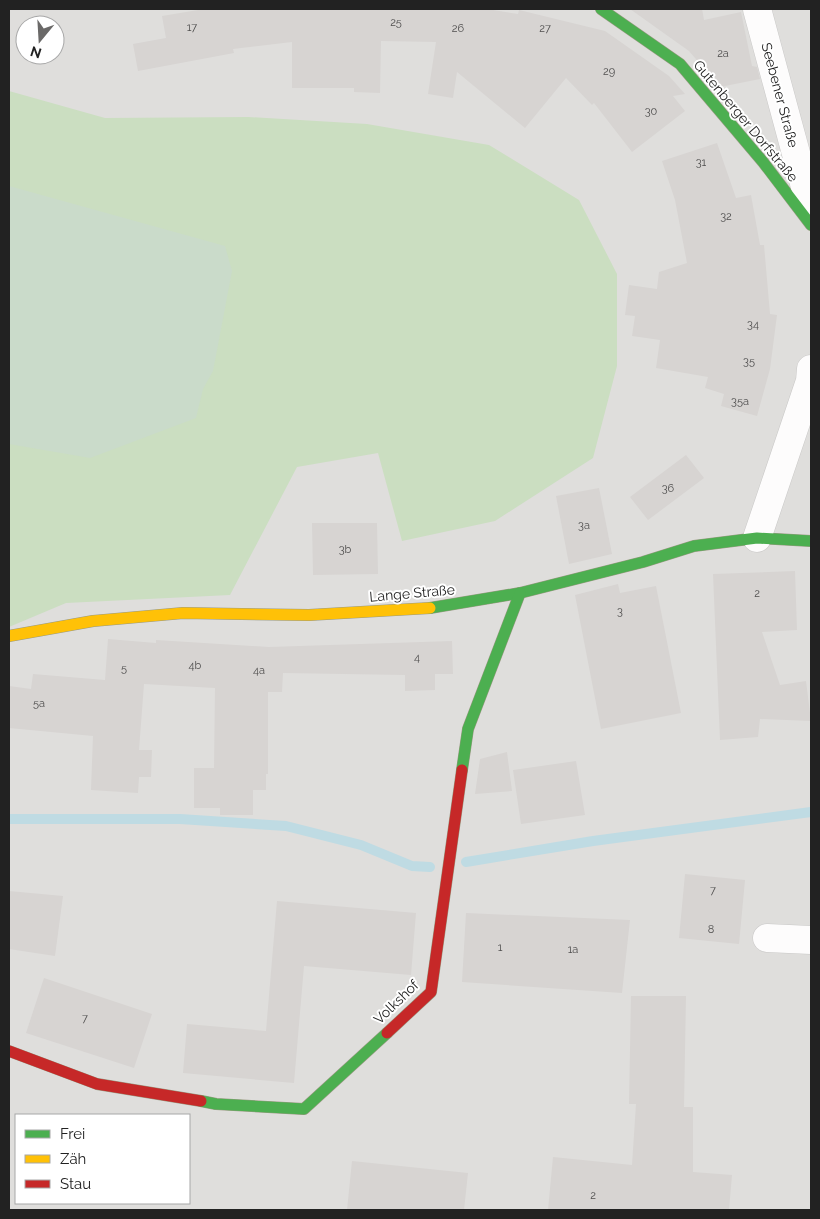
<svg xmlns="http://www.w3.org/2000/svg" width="820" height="1219" font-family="Raleway,sans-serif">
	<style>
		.residential { fill: #dfdedc; fill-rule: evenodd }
		.forest { fill: #cbdec1 }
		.cemetery { fill: #cadbca }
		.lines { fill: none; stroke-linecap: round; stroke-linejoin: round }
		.stream { stroke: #bfdbe3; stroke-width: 10 }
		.building { fill: #d7d4d2 }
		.street-casing { stroke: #c9c8c7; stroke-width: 29 }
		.fast-casing { stroke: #999a82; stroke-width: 12 }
		.slow-casing { stroke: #999a82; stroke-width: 12 }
		.jam-casing { stroke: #999a82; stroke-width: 12 }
		.street { stroke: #fdfcfc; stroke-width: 28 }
		.fast { stroke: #4caf50; stroke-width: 11 }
		.slow { stroke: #ffc107; stroke-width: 11 }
		.jam { stroke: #c62828; stroke-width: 11 }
		.labels { text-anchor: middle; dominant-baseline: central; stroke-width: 4; stroke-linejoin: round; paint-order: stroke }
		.number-label { font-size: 11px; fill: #4f4e4e }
		.street-label { font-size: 14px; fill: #222; stroke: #fff }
	</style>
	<rect width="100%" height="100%" fill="#f0eeeb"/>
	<!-- residential -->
	<path class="residential" d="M9,9H811V1210H9ZM25,25H55V55H25ZM16,1115H189V1203H16Z"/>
	<!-- forest -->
	<polygon class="forest" points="9,91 105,118 248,117 367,124 489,145 579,200 617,274 617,366 593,458 495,521 402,541 378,453 297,467 230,595 66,603 9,627"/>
	<!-- cemetery -->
	<polygon class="cemetery" points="9,186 225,246 232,271 213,371 203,389 196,418 90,458 9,444"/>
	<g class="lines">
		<!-- stream -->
		<g class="stream">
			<polyline points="9,819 180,819 286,826 361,845 412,866 430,867"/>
			<polyline points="466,862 593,841 811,812"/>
		</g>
	</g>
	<!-- building -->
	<g class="building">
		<polygon points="204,9 487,9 518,14 519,10 605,31 669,76 685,94 673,96 685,111 632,152 594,103 592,105 566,78 525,128 457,72 453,98 428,94 436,42 381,41 380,93 354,92 354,88 292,88 292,42 233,49 234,53 138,71 133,44 166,38 162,16"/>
		<polygon points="630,9 702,9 704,20 741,12 752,66 757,67 760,79 720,87 689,51"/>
		<polygon points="717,143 736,198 751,195 760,245 764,245 770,314 777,315 770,369 757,416 721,406 724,394 705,388 708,377 656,368 660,340 632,336 635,316 625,315 629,285 657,289 659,272 687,263 675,200 662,161"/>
		<polygon points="686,455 704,478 648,520 630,497"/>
		<polygon points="599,488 612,554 569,564 556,496"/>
		<polygon points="312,523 377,523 378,574 313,575"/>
		<polygon points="795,571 797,630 762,632 780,685 806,681 811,721 760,719 758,737 720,740 713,574"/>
		<polygon points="618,584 620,593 656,586 681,713 601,729 575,595"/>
		<polygon points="108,639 156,643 156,640 269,647 452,641 453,674 435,674 435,690 405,691 405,675 283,673 282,692 268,692 268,774 266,774 266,790 253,790 253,815 220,815 220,808 194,808 194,768 214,768 215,688 144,684 139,750 152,750 151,777 139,777 138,793 91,790 93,736 9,728 9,686 31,689 33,674 105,680"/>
		<polygon points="507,752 512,791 475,794 480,759"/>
		<polygon points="576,761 585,815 521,824 513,770"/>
		<polygon points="685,874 745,880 739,944 679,938"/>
		<polygon points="9,891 63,896 55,956 9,949"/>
		<polygon points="277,901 416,913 411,975 304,966 294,1083 183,1073 187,1024 266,1031"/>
		<polygon points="466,913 630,920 622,993 462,982"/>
		<polygon points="44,978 152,1014 134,1068 26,1033"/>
		<polygon points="631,996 686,996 684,1107 693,1107 693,1172 732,1175 729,1210 548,1210 553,1157 632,1165 636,1104 629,1104"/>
		<polygon points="352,1161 468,1173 464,1210 347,1210"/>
	</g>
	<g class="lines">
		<defs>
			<g id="street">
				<polyline points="757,9 811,209"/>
				<polyline points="757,538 810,381 811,369"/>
				<polyline points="767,938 811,940"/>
			</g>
			<g id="fast">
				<polyline points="601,9 680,64 763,162 811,225"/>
				<polyline points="430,608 520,593 643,562 694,546 757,538 811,541"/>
				<polyline points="462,770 468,729 520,593"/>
				<polyline points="201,1101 216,1104 304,1109 387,1033"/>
			</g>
			<polyline id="slow" points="9,636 93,621 183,613 309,615 430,608"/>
			<g id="jam">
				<polyline points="387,1033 431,992 462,770"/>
				<polyline points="9,1051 97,1084 201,1101"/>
			</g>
		</defs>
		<!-- street casing -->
		<use href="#street" class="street-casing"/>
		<!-- fast casing -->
		<use href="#fast" class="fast-casing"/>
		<!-- slow casing -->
		<use href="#slow" class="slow-casing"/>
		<!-- jam casing -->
		<use href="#jam" class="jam-casing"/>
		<!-- street -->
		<use href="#street" class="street"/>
		<!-- fast -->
		<use href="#fast" class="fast"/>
		<!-- slow -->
		<use href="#slow" class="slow"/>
		<!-- jam -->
		<use href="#jam" class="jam"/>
	</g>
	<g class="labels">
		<!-- number labels -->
		<g class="number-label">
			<text x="396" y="22">25</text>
			<text x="192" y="27">17</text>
			<text x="458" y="28">26</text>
			<text x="545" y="28">27</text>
			<text x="723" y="53">2a</text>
			<text x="609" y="71">29</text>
			<text x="651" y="111">30</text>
			<text x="701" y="162">31</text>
			<text x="726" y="216">32</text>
			<text x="753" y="324">34</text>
			<text x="749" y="361">35</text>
			<text x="740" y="401">35a</text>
			<text x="668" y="488">36</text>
			<text x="584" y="525">3a</text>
			<text x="345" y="549">3b</text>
			<text x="757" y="593">2</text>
			<text x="620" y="611">3</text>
			<text x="417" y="657">4</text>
			<text x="195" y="665">4b</text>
			<text x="124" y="668">5</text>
			<text x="259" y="670">4a</text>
			<text x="39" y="703">5a</text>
			<text x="713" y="890">7</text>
			<text x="711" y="929">8</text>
			<text x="500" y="947">1</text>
			<text x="573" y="949">1a</text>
			<text x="85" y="1018">7</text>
			<text x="593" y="1195">2</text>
		</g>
		<!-- street labels -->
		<g class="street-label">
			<text transform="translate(780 95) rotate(75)">Seebener Straße</text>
			<text transform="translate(746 121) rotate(50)">Gutenberger Dorfstraße</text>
			<text transform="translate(412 593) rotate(-5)">Lange Straße</text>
			<text transform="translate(396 1002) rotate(-44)">Volkshof</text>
		</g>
	</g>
	<!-- border -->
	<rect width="820" height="1219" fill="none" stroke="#222222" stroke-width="20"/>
	<!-- legend -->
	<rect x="15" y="1114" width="175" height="90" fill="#ffffff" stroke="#a7a7a7"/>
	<rect x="25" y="1130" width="25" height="8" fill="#4caf50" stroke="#a7a7a7"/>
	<text x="60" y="1139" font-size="15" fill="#222222">Frei</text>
	<rect x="25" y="1155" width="25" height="8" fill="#ffc107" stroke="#a7a7a7"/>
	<text x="60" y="1164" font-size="15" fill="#222222">Zäh</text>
	<rect x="25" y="1180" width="25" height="8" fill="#c62828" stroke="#a7a7a7"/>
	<text x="60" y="1189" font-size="15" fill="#222222">Stau</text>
	<!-- north arrow -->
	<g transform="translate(40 40) rotate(198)"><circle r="24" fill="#ffffff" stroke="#a7a7a7"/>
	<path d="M0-4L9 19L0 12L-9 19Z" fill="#6a6968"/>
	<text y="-8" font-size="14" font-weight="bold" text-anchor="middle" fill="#222222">N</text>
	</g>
</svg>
